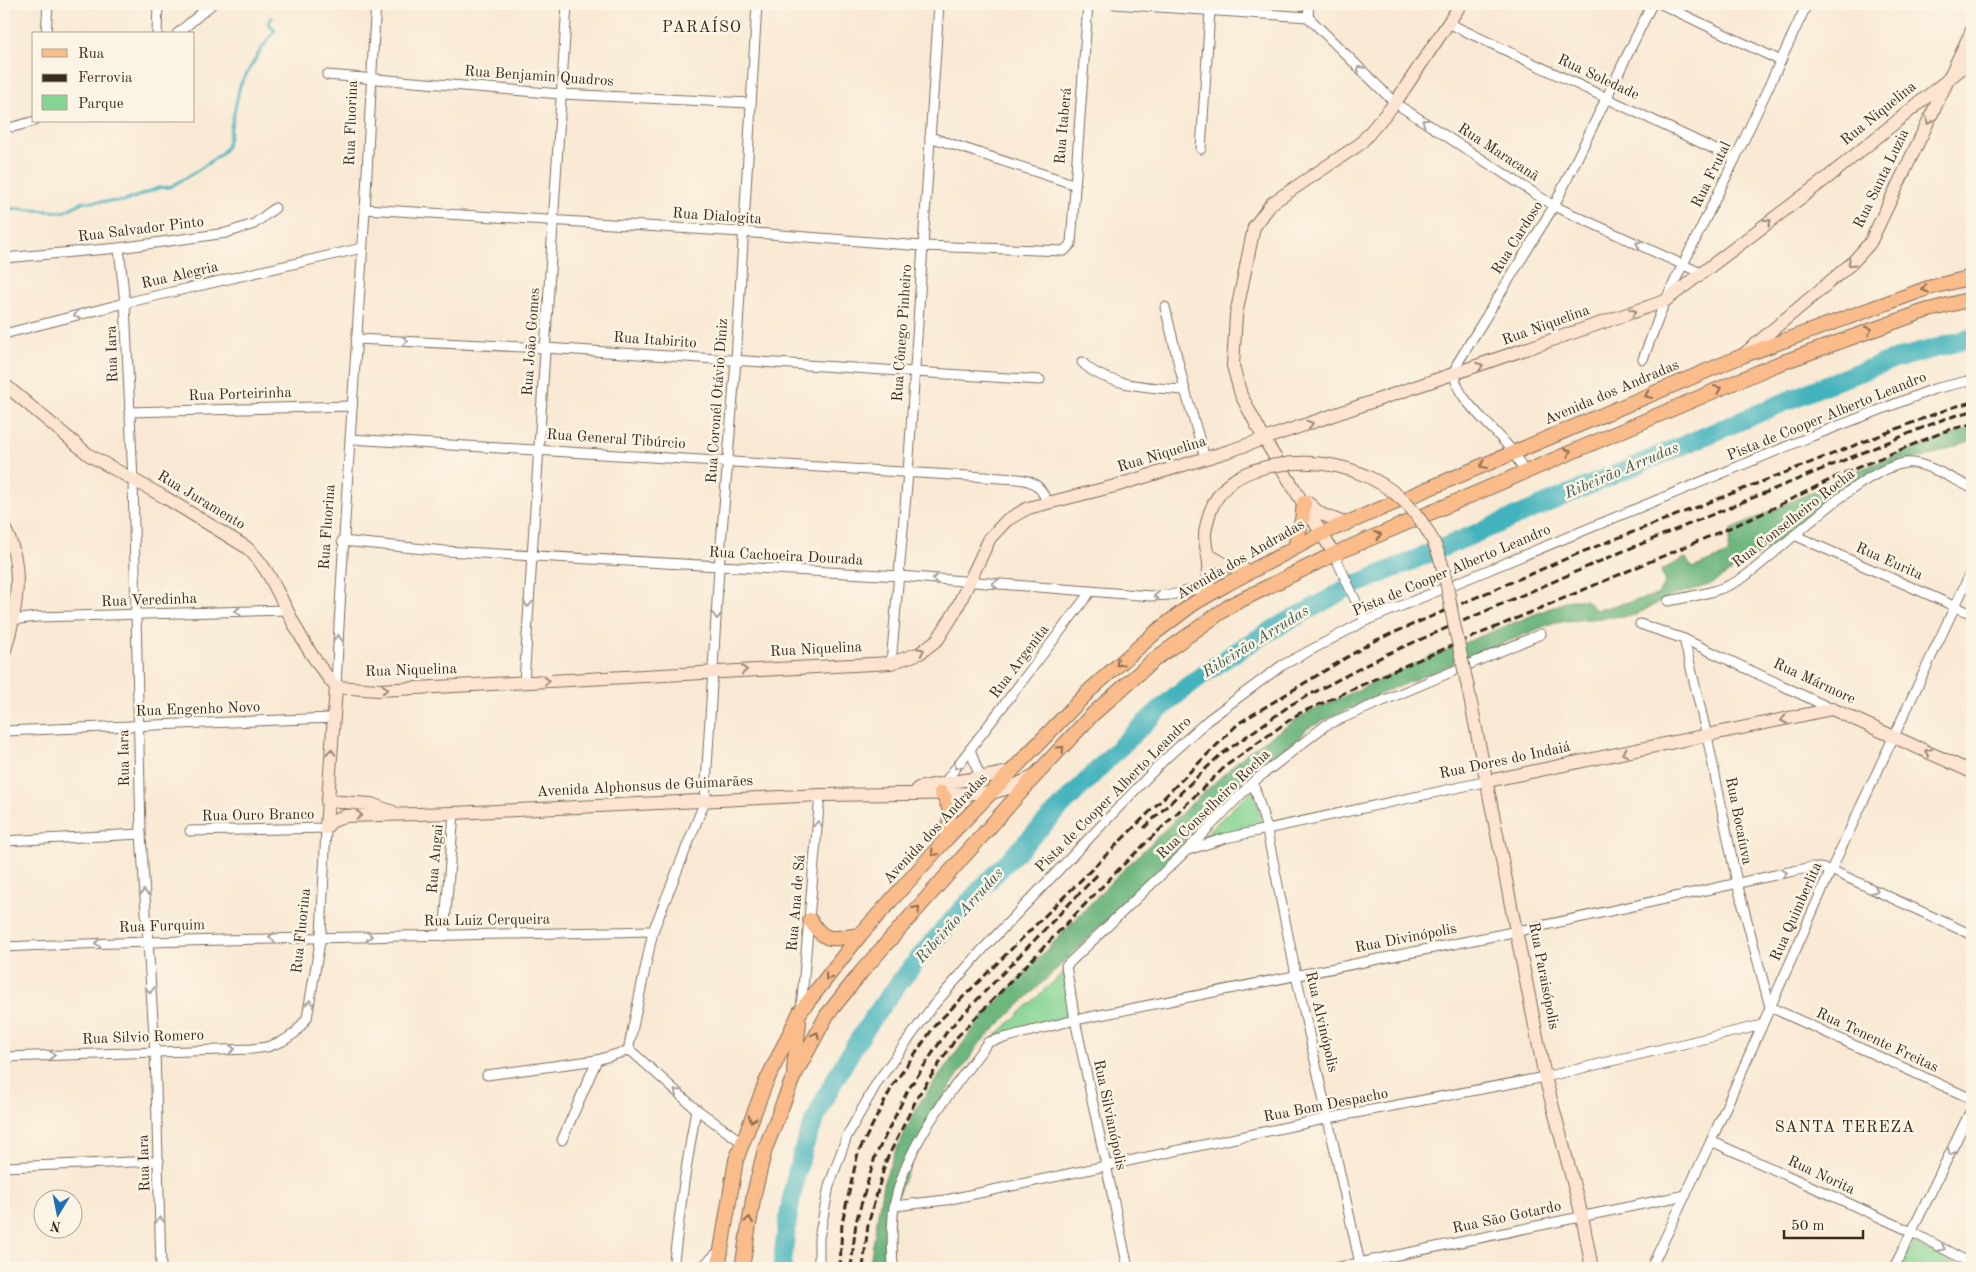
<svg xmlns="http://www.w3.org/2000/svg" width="1976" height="1272" font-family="'Old Standard TT',serif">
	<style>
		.green { fill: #87d595; stroke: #61805a }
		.forest { fill: #6db67e; stroke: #54704e }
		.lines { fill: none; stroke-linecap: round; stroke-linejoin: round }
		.stream { stroke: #42b2bc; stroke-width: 3 }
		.river { stroke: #42b2bc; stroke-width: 19 }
		.street-casing { stroke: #7e6d5e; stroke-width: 11 }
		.secondary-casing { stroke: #7e6d5e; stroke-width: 14 }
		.primary-casing { stroke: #7e6d5e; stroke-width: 16 }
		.street { stroke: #fff; stroke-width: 9 }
		.secondary { stroke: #fde4d0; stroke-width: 12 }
		.primary { stroke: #f9bc8a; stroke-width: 14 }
		.rail { stroke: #3b2a1e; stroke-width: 3; stroke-dasharray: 8 4; stroke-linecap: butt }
		.secondary-bridge-casing { stroke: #7e6d5e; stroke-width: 14; stroke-linecap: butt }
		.secondary-bridge { stroke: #fde4d0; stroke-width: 12 }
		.oneway { stroke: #a79f9a }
		.oneway2 { stroke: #9c8777 }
		.oneway3 { stroke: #906c4f }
		.labels { text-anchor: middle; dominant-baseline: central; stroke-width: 5; stroke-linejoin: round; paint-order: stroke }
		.street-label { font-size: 15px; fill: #3b2a1e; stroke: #fcf5e5 }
		.neighbourhood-label { font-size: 16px; letter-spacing: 1px; fill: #3b2a1e; stroke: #fcf5e5 }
		.water-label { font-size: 16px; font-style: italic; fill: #3d5a55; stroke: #fcf5e5 }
	</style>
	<rect width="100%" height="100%" fill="#fcf5e5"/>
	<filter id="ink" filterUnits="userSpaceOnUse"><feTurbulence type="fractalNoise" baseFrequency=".02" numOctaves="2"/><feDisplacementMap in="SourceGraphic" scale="10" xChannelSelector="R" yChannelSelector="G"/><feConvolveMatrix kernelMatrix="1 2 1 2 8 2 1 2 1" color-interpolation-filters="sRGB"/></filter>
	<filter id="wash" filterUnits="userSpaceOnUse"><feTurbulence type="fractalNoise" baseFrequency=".0096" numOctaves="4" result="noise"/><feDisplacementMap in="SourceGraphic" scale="20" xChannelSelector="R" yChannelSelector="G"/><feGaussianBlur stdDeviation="1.12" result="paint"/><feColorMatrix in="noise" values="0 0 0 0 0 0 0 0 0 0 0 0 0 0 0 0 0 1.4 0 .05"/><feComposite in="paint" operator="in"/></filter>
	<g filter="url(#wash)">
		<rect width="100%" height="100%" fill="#f9e9d4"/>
		<!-- green -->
		<g class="green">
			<polygon points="1253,789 1263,824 1195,844"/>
			<polygon points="1064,972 1071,1019 992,1039"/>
			<polygon points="1914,1243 1964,1268 1900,1268"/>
		</g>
		<!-- forest -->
		<polygon class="forest" points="1972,427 1972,440 1923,458 1902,460 1855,484 1769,548 1709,585 1671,596 1635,615 1555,622 1387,691 1306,729 1301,737 1252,780 980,1043 937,1106 893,1205 890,1268 869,1268 883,1184 894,1154 920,1102 980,1020 1111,882 1188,807 1248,752 1305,714 1432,656 1570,600 1586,600 1596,610 1657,595 1665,583 1661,570 1686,558 1692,568 1728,554 1731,530 1856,471"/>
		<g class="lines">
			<!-- stream -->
			<polyline class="stream" points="4,208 63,212 83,202 125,201 158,188 170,187 197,171 221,154 227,146 240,85 260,51 275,30 268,23 272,18"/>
			<!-- river -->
			<path class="river" d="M782,1268C786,1227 793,1172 809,1134C860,1008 961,908 1055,813C1097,771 1138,726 1184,689C1215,664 1249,643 1284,623C1304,612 1324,603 1343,590L1825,385L1889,361L1972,338"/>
		</g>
	</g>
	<g filter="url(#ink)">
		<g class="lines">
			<defs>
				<g id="street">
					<polyline points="1114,4 1308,17"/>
					<polyline points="1661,4 1781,61"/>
					<polyline points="1308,17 1395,103 1554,206 1701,273"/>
					<polyline points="1308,17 1309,4"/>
					<polyline points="1448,23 1735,159"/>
					<polyline points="46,34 48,4"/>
					<polyline points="157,34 158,4"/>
					<polyline points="177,34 212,4"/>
					<polyline points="327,75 561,94 750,103"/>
					<polyline points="13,127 35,121"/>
					<polyline points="930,137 1073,184"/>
					<polyline points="1201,149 1210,11"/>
					<polyline points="365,209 742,232 922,246 1064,251 1071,244 1088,4"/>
					<polyline points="119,248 125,303 133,481 141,834 155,1051 161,1268"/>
					<polyline points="4,258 119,248 226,233 254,224 275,208"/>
					<polyline points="1165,307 1185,390 1205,458"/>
					<polyline points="4,334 125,303 362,248"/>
					<polyline points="356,339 545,348 1040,380"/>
					<polyline points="1643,359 1665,301 1735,159 1807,4"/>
					<path d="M1082,362C1103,386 1155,388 1185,390"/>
					<polyline points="129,412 352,406"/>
					<path d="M350,439L1018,479C1035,481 1041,487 1047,502"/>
					<path d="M1523,471C1512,437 1457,406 1455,376C1454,372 1456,367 1457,364L1554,206L1652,4"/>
					<polyline points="1794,535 1972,614"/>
					<polyline points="342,541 445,551 900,576 1151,596 1170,595 1209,586"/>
					<polyline points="1334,554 1365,621"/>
					<path d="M1668,601C1694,596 1722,592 1744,577C1786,547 1856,472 1905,463C1923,460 1956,481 1972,488"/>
					<polyline points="12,620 37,617 287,610"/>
					<polyline points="1640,624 1684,639 1832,709"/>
					<polyline points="1684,639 1707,736 1737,883 1770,1007 1972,1099"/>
					<polyline points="891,663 908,473 939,4"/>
					<polyline points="524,683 567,4"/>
					<path d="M336,687C343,528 355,370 365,211C369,142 371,73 376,4"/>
					<polyline points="4,731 333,718"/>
					<polyline points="970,749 978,772 984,778"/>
					<polyline points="945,782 1091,591"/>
					<polyline points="1253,782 1266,826 1296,975 1361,1268"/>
					<polyline points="4,841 141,834"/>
					<polyline points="1188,850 1226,838 1488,781"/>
					<polyline points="444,936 454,813"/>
					<path d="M4,947C220,938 437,936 653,931"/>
					<polyline points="801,1010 820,795"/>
					<polyline points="4,1057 252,1049 267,1047 283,1041 295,1033 307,1018 321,936 326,828 190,831"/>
					<polyline points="487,1075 597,1060 630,1050"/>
					<polyline points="562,1140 597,1060"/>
					<polyline points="1711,1141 1912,1232 1972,1264"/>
					<polyline points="743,1143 696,1109 630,1050 629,1046 653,931 705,801 719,568 736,360 757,4"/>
					<polyline points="4,1167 159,1161"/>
					<polyline points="895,1206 946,1200 1329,1118 1545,1077 1762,1025"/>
					<polyline points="673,1268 684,1182 696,1109"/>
					<polyline points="701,1268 720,1250"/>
					<polyline points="819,1268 819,1238 829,1186 847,1136 878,1081 932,1007 983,949 1164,760 1208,720 1281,666 1365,621 1812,436 1934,389 1972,380"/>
					<path d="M893,1268C892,1248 891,1227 894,1207C905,1144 951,1092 988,1042L1075,1020L1518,931L1812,867L1831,870L1972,935"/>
					<polyline points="1128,1268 1075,1020 1066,966 1187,850 1253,782 1326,725 1541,634"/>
					<polyline points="1335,1268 1686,1195"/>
					<polyline points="1651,1268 1711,1141 1831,870 1972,570"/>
					<polyline points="1894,1268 1972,1108"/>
				</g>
				<g id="secondary">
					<polyline points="1744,354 1852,263 1870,243 1972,30"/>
					<path d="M4,384L89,455L166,498L246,547C267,565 275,588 288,612C301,639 316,664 336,687"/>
					<polyline points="1307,502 1321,514 1347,524"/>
					<path d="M4,528C26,565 16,615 4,653"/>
					<polyline points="1334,554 1264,439 1241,395 1233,366 1236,315 1254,227 1272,203 1360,144 1395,103 1461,4"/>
					<polyline points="1209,555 1224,564 1249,571"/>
					<path d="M1204,586C1215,563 1205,556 1205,535C1205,528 1208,519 1210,512"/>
					<polyline points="336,687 379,690 891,663 920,653 938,639 955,612 990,538 1007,520 1028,508 1115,486 1229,451 1665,301 1827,178 1972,60"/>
					<polyline points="1468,688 1545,1077 1582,1216 1592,1268"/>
					<polyline points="1488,781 1832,709 1972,772"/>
					<path d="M918,788C950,781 981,779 1012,771"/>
					<polyline points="327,801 371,804 393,812"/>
					<polyline points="326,828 331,822 345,816 454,813 820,795 991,793 1009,788 1035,776"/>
					<polyline points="326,828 336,687"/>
				</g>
				<g id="primary">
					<polyline points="1295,547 1302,520 1304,503"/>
					<path d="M941,793C953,807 950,820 948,837"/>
					<path d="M810,920C826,945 833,938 860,935"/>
					<polyline points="794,1070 799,1022"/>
					<polyline points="718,1268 736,1160 766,1082 800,1012 860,935 948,837 1090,690 1156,632 1193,604 1227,584 1321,534 1742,356 1928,288 1972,277"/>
					<polyline points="742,1268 754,1194 765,1149 793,1078 827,1015 863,970 1035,776 1093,714 1155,659 1231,605 1334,554 1775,365 1925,311 1972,299"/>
				</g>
			</defs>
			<!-- street casing -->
			<use href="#street" class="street-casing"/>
			<!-- secondary casing -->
			<use href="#secondary" class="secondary-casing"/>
			<!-- primary casing -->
			<use href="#primary" class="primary-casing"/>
			<!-- street -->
			<use href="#street" class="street"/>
			<!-- secondary -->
			<use href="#secondary" class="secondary"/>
			<!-- primary -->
			<use href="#primary" class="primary"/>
			<!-- rail -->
			<g class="rail">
				<polyline points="1144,828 1219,756 1292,704 1387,654 1619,553 1944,419 1972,411"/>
				<polyline points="840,1268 842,1223 858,1153 893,1085 936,1024 1239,723 1372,642 1577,554 1950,408 1972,402"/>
				<polyline points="851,1268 856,1222 875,1157 908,1090 948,1030 1098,874"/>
				<polyline points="863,1268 868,1225 886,1161 918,1096 957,1037 1123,865 1227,765 1298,714 1397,669 1755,517 1842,474 1948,430 1972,424"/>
			</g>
			<defs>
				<path id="secondary-bridge" d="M1210,512C1221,481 1247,469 1277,465C1342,455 1403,481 1433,541C1444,563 1448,590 1452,614C1457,639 1463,664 1468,688"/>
			</defs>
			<!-- secondary-bridge casing -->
			<use href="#secondary-bridge" class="secondary-bridge-casing"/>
			<!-- secondary-bridge -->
			<use href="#secondary-bridge" class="secondary-bridge"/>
		</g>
		<!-- one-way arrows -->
		<defs><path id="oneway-chevron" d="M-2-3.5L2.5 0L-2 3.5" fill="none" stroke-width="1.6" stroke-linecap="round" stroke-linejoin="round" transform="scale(1.25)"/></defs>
		<g class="oneway">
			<use href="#oneway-chevron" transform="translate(1360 69) rotate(-135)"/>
			<use href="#oneway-chevron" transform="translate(1425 122) rotate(-147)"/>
			<use href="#oneway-chevron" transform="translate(1639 244) rotate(-156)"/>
			<use href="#oneway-chevron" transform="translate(77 315) rotate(165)"/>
			<use href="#oneway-chevron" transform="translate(405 341) rotate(3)"/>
			<use href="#oneway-chevron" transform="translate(935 579) rotate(-175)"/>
			<use href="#oneway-chevron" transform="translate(995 584) rotate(-176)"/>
			<use href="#oneway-chevron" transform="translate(1157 596) rotate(177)"/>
			<use href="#oneway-chevron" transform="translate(528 604) rotate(93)"/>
			<use href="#oneway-chevron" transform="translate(238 611) rotate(178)"/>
			<use href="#oneway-chevron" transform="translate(717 616) rotate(93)"/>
			<use href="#oneway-chevron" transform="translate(338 638) rotate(-87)"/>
			<use href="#oneway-chevron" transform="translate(957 766) rotate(128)"/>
			<use href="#oneway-chevron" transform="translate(818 824) rotate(-86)"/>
			<use href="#oneway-chevron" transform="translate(1784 873) rotate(-12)"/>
			<use href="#oneway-chevron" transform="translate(1875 890) rotate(25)"/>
			<use href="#oneway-chevron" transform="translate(144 893) rotate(-93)"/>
			<use href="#oneway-chevron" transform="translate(369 936)"/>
			<use href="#oneway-chevron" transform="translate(272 937) rotate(178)"/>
			<use href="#oneway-chevron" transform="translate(98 943) rotate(177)"/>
			<use href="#oneway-chevron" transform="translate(150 990) rotate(86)"/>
			<use href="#oneway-chevron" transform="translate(310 1003) rotate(-80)"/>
			<use href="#oneway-chevron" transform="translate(232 1049)"/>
			<use href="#oneway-chevron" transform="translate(52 1055) rotate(-2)"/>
			<use href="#oneway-chevron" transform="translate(677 1092) rotate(-138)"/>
			<use href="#oneway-chevron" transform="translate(1951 1152) rotate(116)"/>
			<use href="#oneway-chevron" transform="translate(160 1220) rotate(-91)"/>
			<use href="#oneway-chevron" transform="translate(1942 1248) rotate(28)"/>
		</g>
		<g class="oneway2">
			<use href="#oneway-chevron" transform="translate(1929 121) rotate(116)"/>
			<use href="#oneway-chevron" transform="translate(1768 222) rotate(-37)"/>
			<use href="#oneway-chevron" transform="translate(1851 263) rotate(136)"/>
			<use href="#oneway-chevron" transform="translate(1633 312) rotate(-20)"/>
			<use href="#oneway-chevron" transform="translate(1480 366) rotate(-20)"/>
			<use href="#oneway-chevron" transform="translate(1310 424) rotate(-19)"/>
			<use href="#oneway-chevron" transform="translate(921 651) rotate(-27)"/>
			<use href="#oneway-chevron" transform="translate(744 670) rotate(-3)"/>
			<use href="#oneway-chevron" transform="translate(547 681) rotate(-3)"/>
			<use href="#oneway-chevron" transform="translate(385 689) rotate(-2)"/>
			<use href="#oneway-chevron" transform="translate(1784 720) rotate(168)"/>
			<use href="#oneway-chevron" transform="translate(331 752) rotate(-86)"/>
			<use href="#oneway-chevron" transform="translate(1928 752) rotate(-155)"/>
			<use href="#oneway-chevron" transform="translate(1625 753) rotate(168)"/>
			<use href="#oneway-chevron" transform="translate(359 815) rotate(-1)"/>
		</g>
		<g class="oneway3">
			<use href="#oneway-chevron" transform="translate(1925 289) rotate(162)"/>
			<use href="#oneway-chevron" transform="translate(1869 330) rotate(-20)"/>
			<use href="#oneway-chevron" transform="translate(1718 389) rotate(-23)"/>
			<use href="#oneway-chevron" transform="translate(1648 395) rotate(157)"/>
			<use href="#oneway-chevron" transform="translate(1568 452) rotate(-23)"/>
			<use href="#oneway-chevron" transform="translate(1483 465) rotate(157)"/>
			<use href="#oneway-chevron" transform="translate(1378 535) rotate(-23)"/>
			<use href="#oneway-chevron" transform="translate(1119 663) rotate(137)"/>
			<use href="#oneway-chevron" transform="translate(1061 749) rotate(-47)"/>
			<use href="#oneway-chevron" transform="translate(934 853) rotate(132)"/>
			<use href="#oneway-chevron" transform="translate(917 909) rotate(-48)"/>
			<use href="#oneway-chevron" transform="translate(828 977) rotate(128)"/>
			<use href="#oneway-chevron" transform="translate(816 1035) rotate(-62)"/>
			<use href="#oneway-chevron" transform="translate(752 1119) rotate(111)"/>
			<use href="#oneway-chevron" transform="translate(749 1220) rotate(-80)"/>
		</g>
	</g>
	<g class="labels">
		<!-- street labels -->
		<g class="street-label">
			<text transform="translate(539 77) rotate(4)">Rua Benjamin Quadros</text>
			<text transform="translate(1598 78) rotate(25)">Rua Soledade</text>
			<text transform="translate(1879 114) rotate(-39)">Rua Niquelina</text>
			<text transform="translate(352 123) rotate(-88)">Rua Fluorina</text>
			<text transform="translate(1064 126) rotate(-85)">Rua Itaberá</text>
			<text transform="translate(1498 153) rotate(33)">Rua Maracanã</text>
			<text transform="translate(1712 175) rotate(-64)">Rua Frutal</text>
			<text transform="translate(1882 179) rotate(-64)">Rua Santa Luzia</text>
			<text transform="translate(717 217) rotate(4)">Rua Dialogita</text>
			<text transform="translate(141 230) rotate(-7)">Rua Salvador Pinto</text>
			<text transform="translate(1518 238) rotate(-58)">Rua Cardoso</text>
			<text transform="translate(180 276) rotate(-13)">Rua Alegria</text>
			<text transform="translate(1546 326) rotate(-20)">Rua Niquelina</text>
			<text transform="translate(903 333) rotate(-86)">Rua Cônego Pinheiro</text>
			<text transform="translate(655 341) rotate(4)">Rua Itabirito</text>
			<text transform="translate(532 342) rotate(-86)">Rua João Gomes</text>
			<text transform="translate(113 354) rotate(-92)">Rua Iara</text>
			<text transform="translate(1612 393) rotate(-23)">Avenida dos Andradas</text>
			<text transform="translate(240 395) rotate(-2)">Rua Porteirinha</text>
			<text transform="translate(718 401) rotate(-86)">Rua Coronél Otávio Diniz</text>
			<text transform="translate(1827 417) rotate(-22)">Pista de Cooper Alberto Leandro</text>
			<text transform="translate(616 440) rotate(4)">Rua General Tibúrcio</text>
			<text transform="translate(1162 455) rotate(-17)">Rua Niquelina</text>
			<text transform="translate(201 501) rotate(31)">Rua Juramento</text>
			<text transform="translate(1794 519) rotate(-38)">Rua Conselheiro Rocha</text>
			<text transform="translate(328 527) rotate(-86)">Rua Fluorina</text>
			<text transform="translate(786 557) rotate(3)">Rua Cachoeira Dourada</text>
			<text transform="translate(1241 560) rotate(-30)">Avenida dos Andradas</text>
			<text transform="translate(1889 562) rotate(24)">Rua Eurita</text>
			<text transform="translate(1452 571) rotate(-23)">Pista de Cooper Alberto Leandro</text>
			<text transform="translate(149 601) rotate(-2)">Rua Veredinha</text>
			<text transform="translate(816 650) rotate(-3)">Rua Niquelina</text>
			<text transform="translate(1020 662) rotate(-53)">Rua Argenita</text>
			<text transform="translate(411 671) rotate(-2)">Rua Niquelina</text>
			<text transform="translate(1814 682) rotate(25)">Rua Mármore</text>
			<text transform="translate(198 710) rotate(-2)">Rua Engenho Novo</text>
			<text transform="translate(125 758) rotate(-91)">Rua Iara</text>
			<text transform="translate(1505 761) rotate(-12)">Rua Dores do Indaiá</text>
			<text transform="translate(645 787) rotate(-3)">Avenida Alphonsus de Guimarães</text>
			<text transform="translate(1114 795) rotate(-45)">Pista de Cooper Alberto Leandro</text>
			<text transform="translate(1214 805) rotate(-44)">Rua Conselheiro Rocha</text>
			<text transform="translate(258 816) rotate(-1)">Rua Ouro Branco</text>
			<text transform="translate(1738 821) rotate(79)">Rua Bocaíuva</text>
			<text transform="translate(936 829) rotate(-47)">Avenida dos Andradas</text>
			<text transform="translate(436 859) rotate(-85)">Rua Angai</text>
			<text transform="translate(797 903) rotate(-85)">Rua Ana de Sá</text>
			<text transform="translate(1797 912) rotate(-66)">Rua Quimberlita</text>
			<text transform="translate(487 921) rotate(-1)">Rua Luiz Cerqueira</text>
			<text transform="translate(162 927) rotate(-2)">Rua Furquim</text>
			<text transform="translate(302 931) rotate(-84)">Rua Fluorina</text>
			<text transform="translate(1406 939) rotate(-11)">Rua Divinópolis</text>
			<text transform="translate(1543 976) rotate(79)">Rua Paraisópolis</text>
			<text transform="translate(1321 1022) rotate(77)">Rua Alvinópolis</text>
			<text transform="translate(143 1038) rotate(-2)">Rua Silvio Romero</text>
			<text transform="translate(1877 1041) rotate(25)">Rua Tenente Freitas</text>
			<text transform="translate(1326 1106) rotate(-11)">Rua Bom Despacho</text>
			<text transform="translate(1109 1115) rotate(78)">Rua Silvianópolis</text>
			<text transform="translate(145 1163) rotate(-92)">Rua Iara</text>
			<text transform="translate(1821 1176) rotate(25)">Rua Norita</text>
			<text transform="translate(1507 1218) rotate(-12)">Rua São Gotardo</text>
		</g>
		<!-- neighbourhood labels -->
		<g class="neighbourhood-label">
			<text x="702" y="28">PARAÍSO</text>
			<text x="1845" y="1128">SANTA TEREZA</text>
		</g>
		<!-- water labels -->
		<g class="water-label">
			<text transform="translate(1622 471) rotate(-23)">Ribeirão Arrudas</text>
			<text transform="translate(1256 642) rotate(-32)">Ribeirão Arrudas</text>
			<text transform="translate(960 916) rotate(-48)">Ribeirão Arrudas</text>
		</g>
	</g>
	<!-- margin -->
	<rect width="1976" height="1272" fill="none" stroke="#fcf5e5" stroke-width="20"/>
	<!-- legend -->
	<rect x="32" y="32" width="162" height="90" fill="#fcf5e5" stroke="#afa495"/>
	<rect x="42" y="49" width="25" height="8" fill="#f9bc8a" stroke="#afa495"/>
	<text x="78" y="58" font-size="15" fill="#3b2a1e">Rua</text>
	<rect x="42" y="74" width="25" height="8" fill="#3b2a1e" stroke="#afa495"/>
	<text x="78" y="82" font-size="15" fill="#3b2a1e">Ferrovia</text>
	<rect x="42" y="95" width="25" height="15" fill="#87d595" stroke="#afa495"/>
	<text x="78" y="108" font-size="15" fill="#3b2a1e">Parque</text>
	<!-- north arrow -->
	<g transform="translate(58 1214) rotate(190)"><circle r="24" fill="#fcf5e5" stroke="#afa495"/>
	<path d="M0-4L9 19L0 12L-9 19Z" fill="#1f6fb2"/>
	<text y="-8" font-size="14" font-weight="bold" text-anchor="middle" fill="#3b2a1e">N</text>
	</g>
	<!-- scale -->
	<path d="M1784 1230v8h79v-8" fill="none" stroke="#3b2a1e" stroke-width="2.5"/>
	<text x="1791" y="1230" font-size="15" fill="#3b2a1e" stroke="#fcf5e5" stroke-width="4" paint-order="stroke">50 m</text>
</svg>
